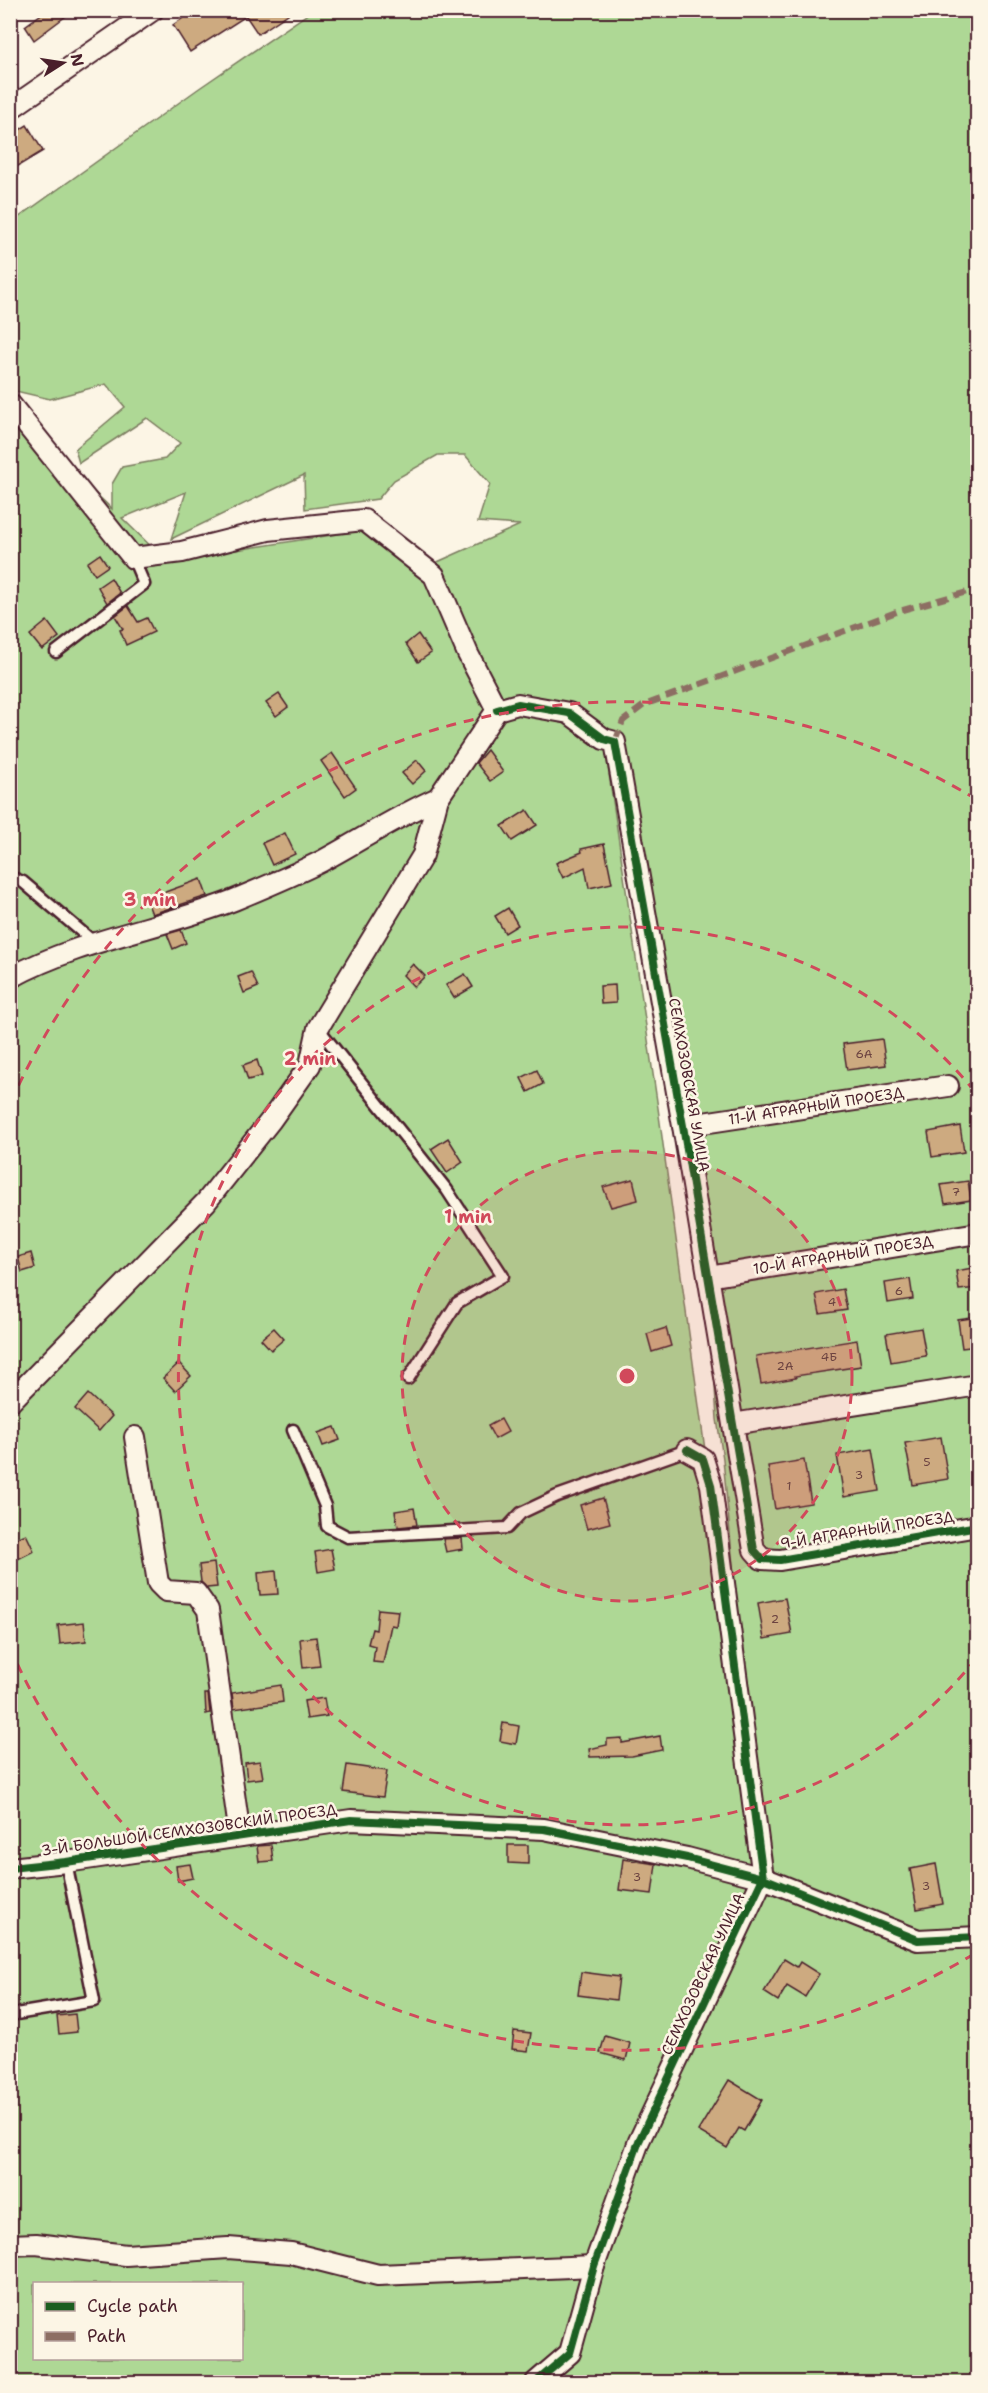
<svg xmlns="http://www.w3.org/2000/svg" width="988" height="2393" font-family="'Shantell Sans',sans-serif">
	<style>
		.green { fill: #aed895; stroke: #7c7c60; stroke-width: 1.5; fill-rule: evenodd }
		.building { fill: #cdaa80; stroke: #4a1f2b; stroke-width: 1.5 }
		.lines { fill: none; stroke-linecap: round; stroke-linejoin: round }
		.service-casing { stroke: #4a1f2b; stroke-width: 15 }
		.minor-casing { stroke: #4a1f2b; stroke-width: 24 }
		.service { stroke: #fcf5e5; stroke-width: 10 }
		.minor { stroke: #fcf5e5; stroke-width: 20 }
		.quiet { stroke: #8d6e63; stroke-width: 6; stroke-dasharray: 12 6; stroke-linecap: butt }
		.cycleway-casing { stroke: #fcf5e5; stroke-width: 11 }
		.cycleway { stroke: #1b5e20; stroke-width: 8 }
		.ring { fill: none; stroke: #d1495b; stroke-width: 3; stroke-dasharray: 10 8 }
		.labels { text-anchor: middle; dominant-baseline: central; stroke-width: 5; stroke-linejoin: round; paint-order: stroke }
		.number-label { font-size: 12px; fill: #6b4240 }
		.street-label { font-size: 15px; fill: #4a1f2b; stroke: #fcf5e5 }
		.centre { fill: #d1495b; stroke: #fcf5e5; stroke-width: 3 }
		.ring-label { font-size: 18px; text-anchor: middle; font-weight: bold; fill: #d1495b; stroke: #fcf5e5; stroke-width: 5; stroke-linejoin: round; paint-order: stroke }
	</style>
	<rect width="100%" height="100%" fill="#fcf5e5"/>
	<filter id="ink" filterUnits="userSpaceOnUse"><feTurbulence type="fractalNoise" baseFrequency=".0167" numOctaves="2"/><feDisplacementMap in="SourceGraphic" scale="12" xChannelSelector="R" yChannelSelector="G"/><feConvolveMatrix kernelMatrix="1 2 1 2 8 2 1 2 1" color-interpolation-filters="sRGB"/></filter>
	<g filter="url(#ink)">
		<!-- green -->
		<path class="green" d="M312,11H977V2382H11L10,411L112,509V484L122,467L165,459L180,443L147,418L79,463L75,449L125,407L106,384L50,399L11,390V223L198,89ZM438,455H465L490,484L478,522L520,525L433,564L390,526L166,561L122,518L186,492L171,539L304,475L305,509L378,499L394,480ZM604,740L615,742L708,1277L717,1419L723,1459L760,1850L658,1108ZM34,2284H242V2358H34Z"/>
		<!-- building -->
		<g class="building">
			<polygon points="47,10 74,10 34,40 25,26"/>
			<polygon points="195,10 294,10 258,34 246,16 190,52 173,25"/>
			<polygon points="27,125 43,151 10,171 10,136"/>
			<polygon points="100,554 108,566 95,575 87,563"/>
			<polygon points="111,578 120,593 107,603 98,587"/>
			<polygon points="128,606 138,622 147,618 154,632 126,645 120,630 123,629 115,616"/>
			<polygon points="47,621 59,637 42,650 30,635"/>
			<polygon points="418,634 431,653 418,662 406,644"/>
			<polygon points="279,694 288,707 276,716 266,703"/>
			<polygon points="487,750 503,772 490,781 476,763"/>
			<polygon points="332,753 356,788 345,796 321,761"/>
			<polygon points="417,760 426,771 412,784 402,773"/>
			<polygon points="527,810 537,825 512,841 502,826"/>
			<polygon points="285,833 295,854 272,865 262,843"/>
			<polygon points="604,844 612,883 589,888 585,867 563,878 556,863 582,852 581,849"/>
			<polygon points="201,879 207,896 152,914 146,899"/>
			<polygon points="508,908 518,925 505,933 495,916"/>
			<polygon points="181,930 186,943 173,949 167,934"/>
			<polygon points="413,964 425,976 414,987 403,975"/>
			<polygon points="251,972 258,987 244,993 238,977"/>
			<polygon points="465,974 473,987 454,998 446,985"/>
			<polygon points="615,985 616,1003 601,1004 600,986"/>
			<polygon points="882,1039 886,1065 847,1070 843,1044"/>
			<polygon points="257,1060 262,1076 248,1080 243,1065"/>
			<polygon points="537,1070 543,1084 528,1092 521,1078"/>
			<polygon points="960,1126 964,1152 932,1157 928,1132"/>
			<polygon points="448,1138 463,1162 447,1173 431,1149"/>
			<polygon points="633,1179 638,1200 611,1207 603,1187"/>
			<polygon points="968,1181 971,1200 945,1204 941,1185"/>
			<polygon points="31,1253 35,1268 22,1272 18,1257"/>
			<polygon points="978,1267 978,1288 959,1290 956,1271"/>
			<polygon points="910,1279 913,1299 888,1303 885,1283"/>
			<polygon points="843,1289 847,1310 820,1314 816,1294"/>
			<polygon points="978,1317 978,1346 962,1348 958,1320"/>
			<polygon points="274,1328 284,1339 271,1350 261,1339"/>
			<polygon points="666,1328 671,1346 652,1352 647,1334"/>
			<polygon points="921,1328 926,1356 891,1362 886,1334"/>
			<polygon points="857,1340 861,1366 795,1376 796,1378 761,1384 756,1356"/>
			<polygon points="179,1363 191,1376 175,1391 163,1378"/>
			<polygon points="88,1394 112,1416 99,1431 75,1409"/>
			<polygon points="501,1419 508,1432 495,1439 488,1426"/>
			<polygon points="335,1427 340,1440 323,1446 318,1433"/>
			<polygon points="941,1437 948,1479 913,1485 905,1443"/>
			<polygon points="873,1449 880,1491 844,1497 837,1455"/>
			<polygon points="804,1460 811,1503 775,1509 768,1466"/>
			<polygon points="603,1498 610,1523 587,1529 580,1505"/>
			<polygon points="414,1508 417,1525 398,1527 395,1511"/>
			<polygon points="26,1534 34,1551 18,1559 10,1541"/>
			<polygon points="462,1538 463,1549 446,1552 443,1539"/>
			<polygon points="331,1549 335,1569 318,1572 315,1552"/>
			<polygon points="214,1563 217,1587 207,1588 201,1582 199,1565"/>
			<polygon points="276,1571 278,1594 260,1595 258,1573"/>
			<polygon points="785,1598 792,1634 764,1639 758,1603"/>
			<polygon points="378,1609 398,1611 396,1626 391,1625 383,1663 373,1662 375,1646 368,1644 372,1629 376,1630"/>
			<polygon points="84,1622 86,1641 60,1644 58,1625"/>
			<polygon points="316,1637 320,1666 303,1668 300,1639"/>
			<polygon points="281,1685 283,1702 234,1709 232,1693"/>
			<polygon points="205,1694 208,1694 210,1713 206,1714"/>
			<polygon points="324,1698 327,1716 307,1719 304,1701"/>
			<polygon points="503,1723 519,1726 516,1744 500,1741"/>
			<polygon points="660,1736 662,1750 632,1756 590,1757 589,1749 607,1745 607,1739 622,1738 622,1743"/>
			<polygon points="260,1761 263,1778 247,1780 245,1763"/>
			<polygon points="347,1765 387,1771 383,1797 343,1792"/>
			<polygon points="271,1845 273,1861 259,1862 257,1846"/>
			<polygon points="508,1845 528,1845 528,1864 508,1863"/>
			<polygon points="623,1859 656,1864 652,1894 619,1890"/>
			<polygon points="190,1864 193,1878 178,1881 176,1866"/>
			<polygon points="936,1864 943,1904 917,1909 910,1869"/>
			<polygon points="784,1959 797,1967 800,1962 819,1974 805,1997 787,1986 778,2001 764,1992"/>
			<polygon points="581,1972 619,1977 616,2000 578,1995"/>
			<polygon points="75,2014 77,2032 59,2034 57,2016"/>
			<polygon points="514,2031 531,2033 528,2051 512,2049"/>
			<polygon points="605,2036 630,2043 626,2060 600,2053"/>
			<polygon points="729,2080 762,2100 744,2131 739,2128 727,2148 698,2131"/>
		</g>
		<g class="lines">
			<defs>
				<g id="service">
					<polyline points="56,652 144,584 133,558"/>
					<polyline points="10,877 23,882 96,944"/>
					<polyline points="318,1028 447,1190 503,1276 457,1303 408,1379"/>
					<polyline points="293,1430 325,1506 327,1526 348,1537 507,1528 521,1513 557,1496 687,1450"/>
					<polyline points="10,2015 94,2001 66,1862"/>
				</g>
				<g id="minor">
					<polyline points="10,109 153,10"/>
					<polyline points="10,404 133,558 182,552 268,530 364,520 434,575 468,654 497,710"/>
					<polyline points="497,710 518,704 569,713 604,739 615,742 683,1126 754,1550 762,1559 780,1560 978,1526"/>
					<path d="M10,978C79,940 162,928 234,900C263,888 294,875 322,861C361,840 397,816 438,798"/>
					<polyline points="683,1126 948,1086"/>
					<polyline points="708,1277 978,1233"/>
					<polyline points="10,1402 206,1202 271,1120 310,1065 318,1028 423,855 438,798 497,710"/>
					<polyline points="733,1424 978,1385"/>
					<polyline points="135,1437 158,1583 166,1591 196,1593 208,1610 240,1836"/>
					<polyline points="10,1868 66,1862 351,1820 544,1829 687,1858 763,1878 918,1940 978,1937"/>
					<polyline points="10,2245 36,2244 126,2255 228,2248 291,2253 378,2275 594,2266"/>
					<polyline points="536,2382 570,2353 594,2266 639,2141 763,1878 711,1485 703,1459 687,1450"/>
				</g>
			</defs>
			<!-- service casing -->
			<use href="#service" class="service-casing"/>
			<!-- minor casing -->
			<use href="#minor" class="minor-casing"/>
			<!-- service -->
			<use href="#service" class="service"/>
			<!-- minor -->
			<use href="#minor" class="minor"/>
			<!-- quiet -->
			<polyline class="quiet" points="615,742 623,721 644,705 899,611 978,589"/>
			<defs>
				<g id="cycleway">
					<polyline points="497,710 518,704 569,713 604,739 615,742 683,1126 754,1550 762,1559 780,1560 978,1526"/>
					<polyline points="10,1868 66,1862 351,1820 544,1829 687,1858 763,1878 918,1940 978,1937"/>
					<polyline points="536,2382 570,2353 594,2266 639,2141 763,1878 711,1485 703,1459 687,1450"/>
				</g>
			</defs>
			<!-- cycleway casing -->
			<use href="#cycleway" class="cycleway-casing"/>
			<!-- cycleway -->
			<use href="#cycleway" class="cycleway"/>
		</g>
	</g>
	<!-- distance rings -->
	<circle cx="627" cy="1376" r="225" fill="#d1495b" fill-opacity=".12"/>
	<g class="ring">
		<circle cx="627" cy="1376" r="225"/>
		<path d="M976 1659A449 449 0 1 1 976 1093"/>
		<path d="M974 1954A674 674 0 0 1 11 1650M11 1102A674 674 0 0 1 974 798"/>
	</g>
	<g class="labels">
		<!-- number labels -->
		<g class="number-label">
			<text x="864" y="1054">6А</text>
			<text x="956" y="1192">7</text>
			<text x="899" y="1291">6</text>
			<text x="832" y="1302">4</text>
			<text x="829" y="1357">4Б</text>
			<text x="785" y="1366">2А</text>
			<text x="927" y="1462">5</text>
			<text x="859" y="1475">3</text>
			<text x="789" y="1486">1</text>
			<text x="775" y="1619">2</text>
			<text x="637" y="1877">3</text>
			<text x="926" y="1886">3</text>
		</g>
		<!-- street labels -->
		<g class="street-label">
			<text transform="translate(689 1085) rotate(80)">СЕМХОЗОВСКАЯ УЛИЦА</text>
			<text transform="translate(816 1106) rotate(-9)">11-Й АГРАРНЫЙ ПРОЕЗД</text>
			<text transform="translate(843 1255) rotate(-9)">10-Й АГРАРНЫЙ ПРОЕЗД</text>
			<text transform="translate(867 1530) rotate(-9)">9-Й АГРАРНЫЙ ПРОЕЗД</text>
			<text transform="translate(189 1830) rotate(-8)">3-Й БОЛЬШОЙ СЕМХОЗОВСКИЙ ПРОЕЗД</text>
			<text transform="translate(703 1974) rotate(-65)">СЕМХОЗОВСКАЯ УЛИЦА</text>
		</g>
	</g>
	<circle cx="627" cy="1376" r="9" class="centre"/>
	<g class="ring-label">
		<text x="150" y="906">3 min</text>
		<text x="310" y="1065">2 min</text>
		<text x="468" y="1223">1 min</text>
	</g>
	<!-- margin -->
	<rect width="988" height="2393" fill="none" stroke="#fcf5e5" stroke-width="36"/>
	<rect x="18" y="18" width="952" height="2357" fill="none" stroke="#4a1f2b" stroke-width="2" filter="url(#ink)"/>
	<!-- legend -->
	<rect x="33" y="2282" width="210" height="78" fill="#fcf5e5" stroke="#b59f9b" stroke-width="1.5"/>
	<rect x="45" y="2302" width="30" height="9" fill="#1b5e20" stroke="#b59f9b" stroke-width="1.5"/>
	<text x="87" y="2312" font-size="18" fill="#4a1f2b">Cycle path</text>
	<rect x="45" y="2332" width="30" height="9" fill="#8d6e63" stroke="#b59f9b" stroke-width="1.5"/>
	<text x="87" y="2342" font-size="18" fill="#4a1f2b">Path</text>
	<!-- north arrow -->
	<g transform="translate(63 63) rotate(78)" stroke="#fcf5e5" stroke-width="4.5" paint-order="stroke">
	<path d="M0-4.5L10 22L0 15L-10 22Z" fill="#4a1f2b"/>
	<text y="-9" font-size="16" font-weight="bold" text-anchor="middle" fill="#4a1f2b">N</text>
	</g>
</svg>
